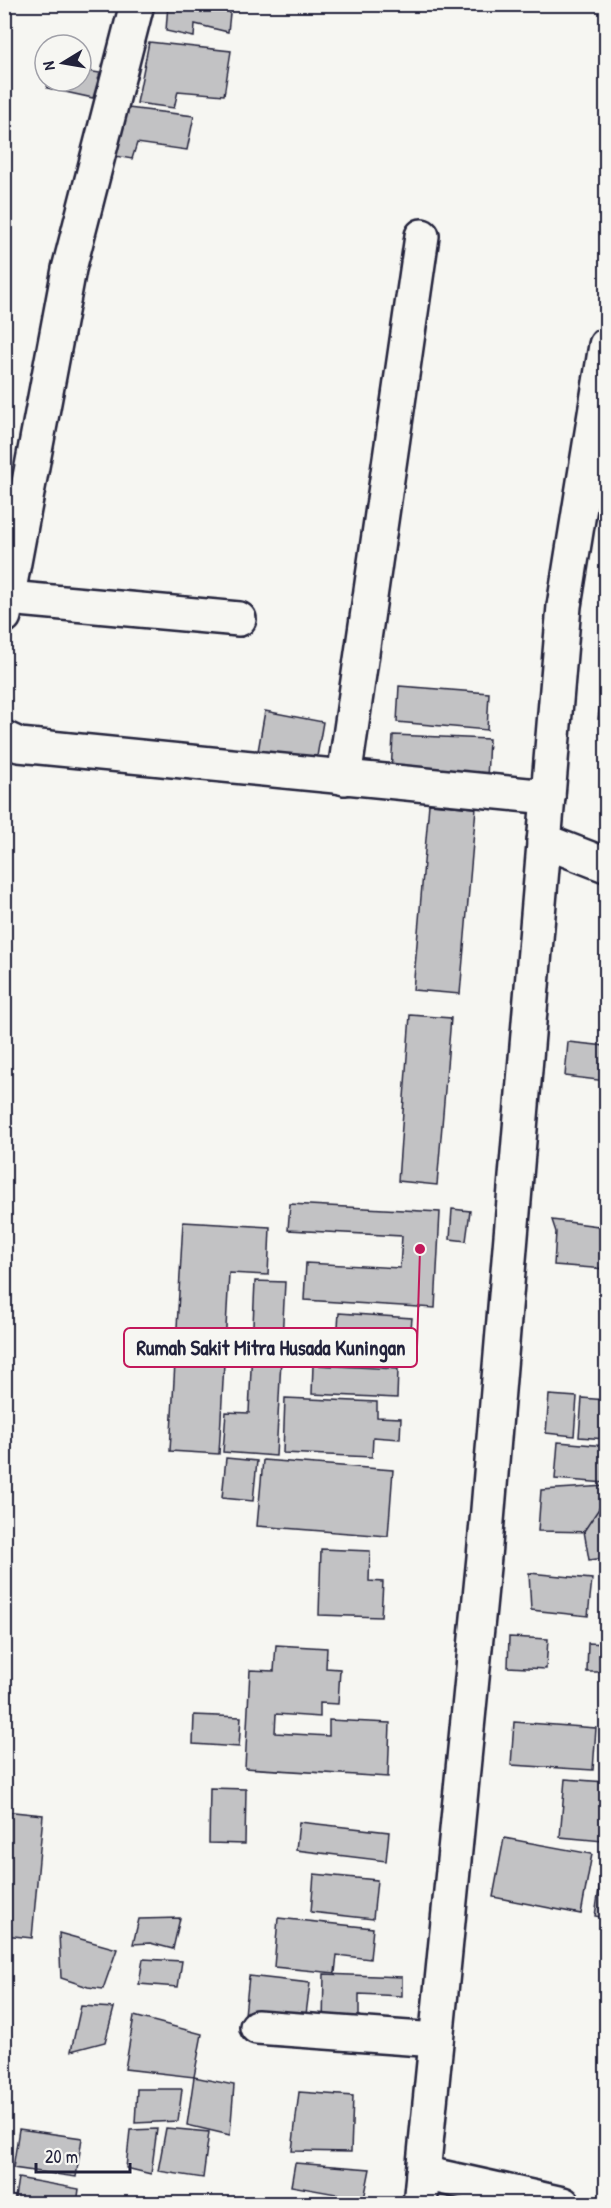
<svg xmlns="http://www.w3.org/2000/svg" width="611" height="2208" font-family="'Patrick Hand',sans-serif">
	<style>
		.building { fill: #c2c2c4; stroke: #22223b; stroke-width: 1.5 }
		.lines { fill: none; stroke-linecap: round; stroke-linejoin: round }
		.minor-casing { stroke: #22223b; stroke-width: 38 }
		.major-casing { stroke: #22223b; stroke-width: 38 }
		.minor { stroke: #f6f6f2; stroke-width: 33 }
		.major { stroke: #f6f6f2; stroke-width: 33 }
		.leader { fill: none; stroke: #c2185b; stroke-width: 2 }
		.callout-dot { fill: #c2185b; stroke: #f6f6f2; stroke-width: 2 }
		.callout { fill: #f6f6f2; stroke: #c2185b; stroke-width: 2 }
		.callout-label { font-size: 21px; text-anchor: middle; font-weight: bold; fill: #22223b }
	</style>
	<rect width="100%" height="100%" fill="#f6f6f2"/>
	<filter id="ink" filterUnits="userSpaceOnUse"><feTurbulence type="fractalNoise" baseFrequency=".0167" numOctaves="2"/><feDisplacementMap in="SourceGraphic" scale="12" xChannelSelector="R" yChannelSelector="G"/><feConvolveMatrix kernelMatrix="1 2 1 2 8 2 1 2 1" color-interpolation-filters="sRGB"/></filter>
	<g filter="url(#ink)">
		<!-- building -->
		<g class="building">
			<polygon points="168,4 231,4 228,32 195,24 194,37 166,31"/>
			<polygon points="149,42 231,51 224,95 178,91 174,108 137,103"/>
			<polygon points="81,70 100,73 93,98 47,88 48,81 81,81"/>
			<polygon points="128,108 194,116 187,150 137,143 132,159 115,156"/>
			<polygon points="604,668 606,668 606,720 598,719"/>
			<polygon points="399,686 489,693 487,730 397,722"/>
			<polygon points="265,711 323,722 315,768 257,757"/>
			<polygon points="393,735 489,739 487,779 391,774"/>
			<polygon points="429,804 476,808 460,994 413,990"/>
			<polygon points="606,975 606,1005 603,1004"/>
			<polygon points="410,1015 451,1018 437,1185 398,1181"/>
			<polygon points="568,1042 606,1046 606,1081 565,1076"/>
			<polygon points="290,1204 440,1212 435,1308 304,1300 306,1263 400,1268 402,1236 288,1230"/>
			<polygon points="452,1209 470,1211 466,1241 450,1239"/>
			<polygon points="552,1220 606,1227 606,1269 554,1265 556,1232"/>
			<polygon points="183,1222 270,1227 268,1275 229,1273 219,1454 170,1451"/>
			<polygon points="255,1281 285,1282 276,1456 223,1452 226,1412 249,1413"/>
			<polygon points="339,1313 412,1318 408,1360 336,1354"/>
			<polygon points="313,1365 398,1369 397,1398 312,1394"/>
			<polygon points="549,1395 577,1397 574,1436 546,1433"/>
			<polygon points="285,1398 377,1402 377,1417 401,1418 400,1439 373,1437 372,1457 283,1453"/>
			<polygon points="582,1398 606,1400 606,1439 579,1437"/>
			<polygon points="558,1442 606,1446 606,1483 555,1479"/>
			<polygon points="226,1458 257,1461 253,1501 222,1498"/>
			<polygon points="263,1460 393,1470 388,1536 257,1526"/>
			<polygon points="606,1486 606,1497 595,1532 538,1531 541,1490"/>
			<polygon points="606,1498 606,1558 589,1560 584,1531"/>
			<polygon points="321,1549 370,1551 369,1581 383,1582 381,1617 319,1615"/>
			<polygon points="529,1573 592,1579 588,1616 531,1610"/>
			<polygon points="509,1637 548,1639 546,1669 508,1667"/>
			<polygon points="588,1643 606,1644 606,1672 587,1672"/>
			<polygon points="276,1645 327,1648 326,1668 340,1669 338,1704 320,1703 320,1717 276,1714 275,1733 329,1736 329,1720 390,1723 388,1777 245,1768 250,1670 274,1671"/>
			<polygon points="194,1715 241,1717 239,1747 193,1744"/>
			<polygon points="514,1722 596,1728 593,1770 511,1765"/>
			<polygon points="565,1779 606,1782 603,1841 560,1837"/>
			<polygon points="210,1788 246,1789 245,1844 209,1843"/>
			<polygon points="4,1811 43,1815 32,1938 4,1935"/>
			<polygon points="299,1822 389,1832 386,1861 296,1850"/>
			<polygon points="504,1838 592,1854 581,1914 493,1897"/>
			<polygon points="604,1855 606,1855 606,1918 595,1916"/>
			<polygon points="314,1874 377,1880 373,1919 311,1912"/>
			<polygon points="180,1918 173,1949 150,1943 133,1944 139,1919"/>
			<polygon points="278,1918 373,1928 370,1959 337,1955 335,1973 274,1967"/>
			<polygon points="59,1933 117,1949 103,1989 88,1987 61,1978"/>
			<polygon points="143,1959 182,1961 178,1987 139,1984"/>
			<polygon points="324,1974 402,1977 402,1996 359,1994 359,2027 323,2025"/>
			<polygon points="249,1976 310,1983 305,2022 245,2015"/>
			<polygon points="81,2006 114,2008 105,2042 71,2051"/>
			<polygon points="134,2016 202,2034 194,2077 125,2069"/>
			<polygon points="194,2077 234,2085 230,2135 187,2125"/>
			<polygon points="137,2089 182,2089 178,2121 135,2123"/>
			<polygon points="299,2092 353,2096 351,2152 292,2151"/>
			<polygon points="166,2128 209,2132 203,2178 158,2171"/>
			<polygon points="19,2129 82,2138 76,2177 13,2168"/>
			<polygon points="157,2129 151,2174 126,2168 130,2130"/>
			<polygon points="295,2163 370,2169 364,2199 291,2186"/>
			<polygon points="18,2178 79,2189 77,2204 14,2204"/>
		</g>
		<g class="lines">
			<defs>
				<g id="minor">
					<polyline points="8,598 239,619"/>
					<polyline points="4,616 69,269 137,4"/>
					<polyline points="4,738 19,745 548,797"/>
					<polyline points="344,778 422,236"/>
					<polyline points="544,841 606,865"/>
					<polyline points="257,2027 436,2040"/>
					<polyline points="423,2173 563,2204"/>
				</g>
				<polyline id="major" points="420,2204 484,1557 564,606 606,345"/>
			</defs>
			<!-- minor casing -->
			<use href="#minor" class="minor-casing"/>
			<!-- major casing -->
			<use href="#major" class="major-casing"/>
			<!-- minor -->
			<use href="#minor" class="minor"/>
			<!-- major -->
			<use href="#major" class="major"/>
		</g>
	</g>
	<!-- callouts -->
	<path class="leader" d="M420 1249L417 1347"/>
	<circle class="callout-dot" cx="420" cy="1249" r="6"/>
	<rect class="callout" x="124" y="1328" width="293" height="39" rx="6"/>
	<g class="callout-label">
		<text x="271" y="1355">Rumah Sakit Mitra Husada Kuningan</text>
	</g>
	<!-- margin -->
	<rect width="611" height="2208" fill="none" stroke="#f6f6f2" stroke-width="24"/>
	<rect x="12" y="12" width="587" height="2184" fill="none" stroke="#22223b" stroke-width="2" filter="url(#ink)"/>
	<!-- north arrow -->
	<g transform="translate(63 63) rotate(259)"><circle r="28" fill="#f6f6f2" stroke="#a1a1a9" stroke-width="1.5"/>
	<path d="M0-4.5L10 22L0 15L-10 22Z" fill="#22223b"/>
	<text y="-9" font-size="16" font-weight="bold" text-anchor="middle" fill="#22223b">N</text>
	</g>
	<!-- scale -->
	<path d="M36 2163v9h94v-9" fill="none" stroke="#22223b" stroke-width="3"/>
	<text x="45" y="2163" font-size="18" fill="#22223b" stroke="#f6f6f2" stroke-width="4.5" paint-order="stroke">20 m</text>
</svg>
